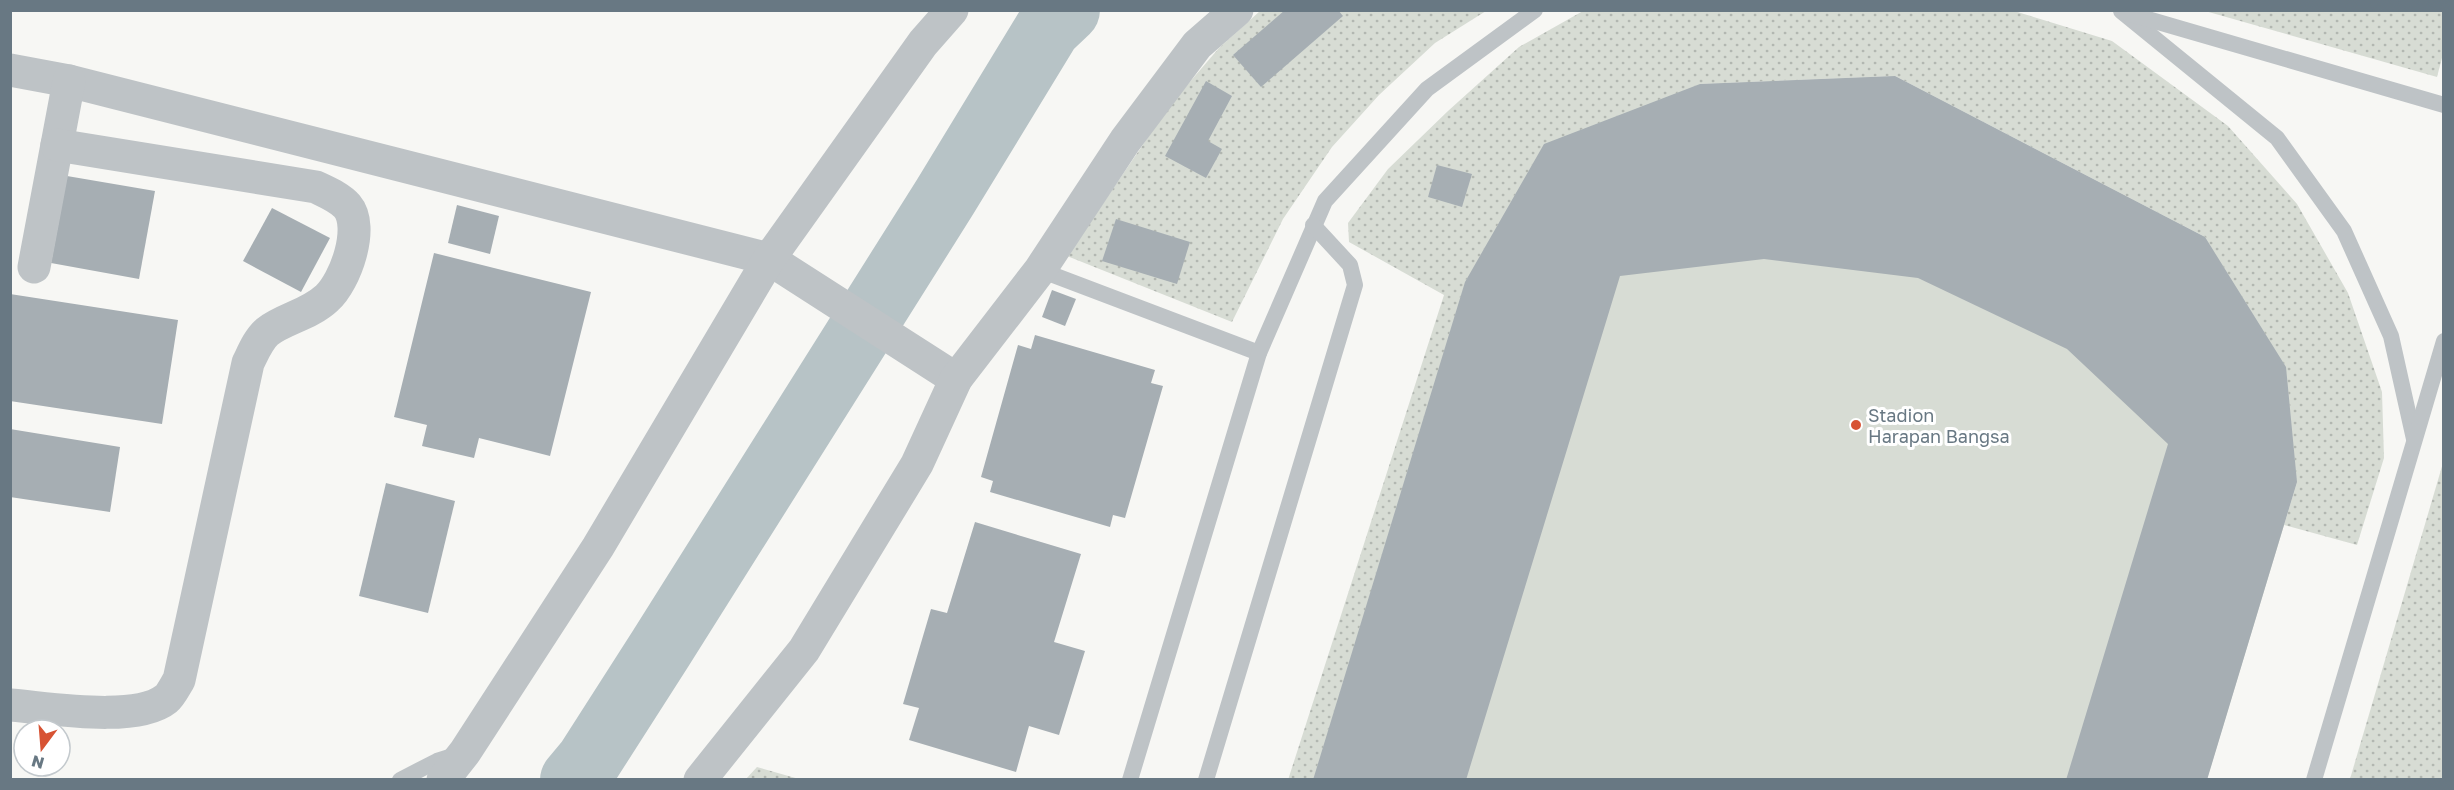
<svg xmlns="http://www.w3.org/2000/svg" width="2454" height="790" font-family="'Golos Text',sans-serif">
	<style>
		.grass { fill: url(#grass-dots) }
		.pitch { fill: #d7dcd4 }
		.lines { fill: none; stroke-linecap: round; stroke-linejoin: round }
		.river { stroke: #b7c3c6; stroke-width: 66 }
		.building { fill: #a6aeb3 }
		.service { stroke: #bec3c6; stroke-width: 16 }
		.minor { stroke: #bec3c6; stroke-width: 33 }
		.poi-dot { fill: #d75334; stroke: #fff; stroke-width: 2 }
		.labels { text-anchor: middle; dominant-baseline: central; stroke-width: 6; stroke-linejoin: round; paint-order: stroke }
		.poi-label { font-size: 18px; fill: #687883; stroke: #fff; text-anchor: start }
	</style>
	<defs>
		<pattern id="grass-dots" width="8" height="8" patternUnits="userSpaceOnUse" patternTransform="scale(1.5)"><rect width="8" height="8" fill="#d7dcd4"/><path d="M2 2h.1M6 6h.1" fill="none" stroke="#b2b7b1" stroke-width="1.8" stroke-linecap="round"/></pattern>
	</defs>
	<rect width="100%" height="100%" fill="#f7f7f4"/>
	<!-- grass -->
	<g class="grass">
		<polygon points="1260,11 1486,11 1435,43 1379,95 1332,147 1283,219 1232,322 1067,256 1170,105 1219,48"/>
		<polygon points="1583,11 2014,11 2112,41 2228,126 2297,204 2348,293 2382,392 2384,458 2357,545 2284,525 2297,482 2205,237 1895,76 1700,84 1325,779 1288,780 1444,295 1349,242 1348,223 1388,169 1448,111 1519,47"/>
		<polygon points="2205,11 2443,11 2443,54 2437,77"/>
		<polygon points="2443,463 2443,779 2350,779"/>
		<polygon points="757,767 799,779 746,779"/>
	</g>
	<!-- pitch -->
	<polygon class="pitch" points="1895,76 2205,237 2286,367 2297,482 2207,779 1313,780 1465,282 1544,144 1700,84"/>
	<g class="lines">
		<!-- river -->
		<polyline class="river" points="573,780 588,762 661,648 945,197 1048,28 1067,10"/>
	</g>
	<!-- building -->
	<g class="building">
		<polygon points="1285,10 1338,10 1343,16 1261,87 1233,55"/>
		<polygon points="1895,76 2205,237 2286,367 2297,482 2207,780 2066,780 2168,444 2067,349 1918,278 1764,259 1620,276 1466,780 1313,780 1465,282 1544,144 1700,84"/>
		<polygon points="1206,81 1232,96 1208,141 1222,149 1206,178 1165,156"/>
		<polygon points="1437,165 1472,174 1462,207 1428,197"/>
		<polygon points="67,176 155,191 139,279 51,263"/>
		<polygon points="457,205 499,216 490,254 448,243"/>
		<polygon points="272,208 330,238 301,292 243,261"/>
		<polygon points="1116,219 1190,242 1177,284 1102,261"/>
		<polygon points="434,253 591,292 550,456 479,438 474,458 422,446 427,425 394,417"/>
		<polygon points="1052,290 1076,299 1065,326 1042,317"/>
		<polygon points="10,294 178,320 162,424 10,401"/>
		<polygon points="1035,335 1155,370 1151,383 1163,386 1125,518 1113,515 1110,527 990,492 993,481 981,477 1018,345 1031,349"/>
		<polygon points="10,429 120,447 110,512 10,497"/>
		<polygon points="386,483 455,501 428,613 359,596"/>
		<polygon points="975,522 1081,554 1054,642 1085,651 1059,735 1029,726 1016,772 909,740 919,708 903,704 931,609 947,613"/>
	</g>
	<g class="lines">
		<!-- service -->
		<g class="service">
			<polyline points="2121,11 2277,138 2344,231 2391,336 2414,439"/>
			<polyline points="2127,13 2444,105"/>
			<polyline points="1040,270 1259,353"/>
			<polyline points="400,780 437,761 456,755"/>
			<polyline points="1130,780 1259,353 1325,201 1427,89 1535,10"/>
			<polyline points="1206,780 1355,285 1350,265 1313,225"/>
			<polyline points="2314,780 2444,341"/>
		</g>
		<!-- minor -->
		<g class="minor">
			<polyline points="10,70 69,81 769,259 956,379"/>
			<polyline points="34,267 69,81"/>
			<path d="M10,705C49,708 136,723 166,699C171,695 175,686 179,680L248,363C253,353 258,340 267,332C283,319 309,315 327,298C345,282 365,227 347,206C339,197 326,192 316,187L57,145"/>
			<polyline points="443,780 465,752 598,547 769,259 923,43 952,10"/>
			<polyline points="700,780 804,650 917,464 956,379 1040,270 1125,141 1197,45 1237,10"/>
		</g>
	</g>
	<!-- markers -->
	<circle class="poi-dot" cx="1856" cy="425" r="6"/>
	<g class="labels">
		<!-- poi labels -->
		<g class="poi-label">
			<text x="1868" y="415">Stadion<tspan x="1868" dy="21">Harapan Bangsa</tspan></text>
		</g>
	</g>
	<!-- border -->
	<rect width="2454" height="790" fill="none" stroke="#687883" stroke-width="24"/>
	<!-- north arrow -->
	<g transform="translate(42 748) rotate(196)"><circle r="28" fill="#ffffff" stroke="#c3c9cd" stroke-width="1.5"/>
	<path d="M0-4.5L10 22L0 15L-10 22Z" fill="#d75334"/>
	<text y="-9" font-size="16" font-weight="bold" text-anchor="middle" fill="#687883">N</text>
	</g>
</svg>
